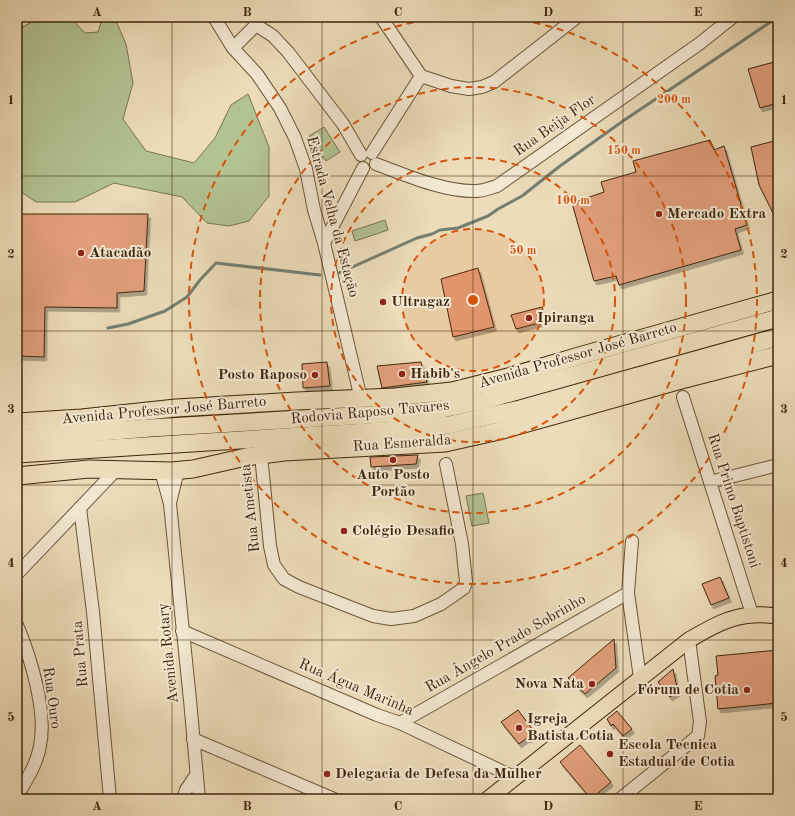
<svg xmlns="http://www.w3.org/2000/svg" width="795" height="816" font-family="'Old Standard TT',serif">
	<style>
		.green { fill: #b3c293; stroke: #787450 }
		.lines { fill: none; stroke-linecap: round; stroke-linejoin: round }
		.stream { stroke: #757f70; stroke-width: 3 }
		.building { fill: #e29f7c; stroke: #3e260d; filter: url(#shadow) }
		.minor-casing { stroke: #6a5438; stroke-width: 14 }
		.major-casing { stroke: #3e260d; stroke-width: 17 }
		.highway-casing { stroke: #3e260d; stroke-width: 19 }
		.minor { stroke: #f3e8d2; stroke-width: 12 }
		.major { stroke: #ecdcb9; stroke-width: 15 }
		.highway { stroke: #ecdcb9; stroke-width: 17 }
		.grid { fill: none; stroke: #3e260d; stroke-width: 1; stroke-opacity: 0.55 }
		.ring { fill: none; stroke: #d7540c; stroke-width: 2; stroke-dasharray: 7 5 }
		.poi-dot { fill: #8f2418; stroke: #f3e8d2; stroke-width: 1.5 }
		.labels { text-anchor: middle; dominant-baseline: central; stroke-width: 4; stroke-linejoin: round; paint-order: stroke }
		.street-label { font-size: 15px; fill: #3e260d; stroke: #f3e8d2 }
		.poi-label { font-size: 15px; font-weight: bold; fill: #3e260d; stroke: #f3e8d2; text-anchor: start }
		.centre { fill: #d7540c; stroke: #f3e8d2; stroke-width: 2 }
		.ring-label { font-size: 12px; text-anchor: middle; font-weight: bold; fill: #d7540c; stroke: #f3e8d2; stroke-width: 4; stroke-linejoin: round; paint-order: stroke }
		.neatline { fill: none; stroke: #3e260d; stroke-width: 1.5 }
		.grid-label { font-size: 13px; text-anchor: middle; font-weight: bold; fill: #3e260d }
	</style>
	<defs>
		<filter id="shadow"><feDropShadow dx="2.5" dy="4" stdDeviation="0" flood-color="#0004"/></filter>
	</defs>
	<rect width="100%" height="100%" fill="#ecdcb9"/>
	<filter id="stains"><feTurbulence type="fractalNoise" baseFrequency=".005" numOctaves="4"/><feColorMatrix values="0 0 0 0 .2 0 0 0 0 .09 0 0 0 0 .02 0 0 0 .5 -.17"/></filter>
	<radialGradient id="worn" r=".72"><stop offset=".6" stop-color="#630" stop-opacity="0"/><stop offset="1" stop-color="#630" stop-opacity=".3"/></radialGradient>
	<!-- green -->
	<g class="green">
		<polygon points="41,17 70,17 85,33 98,32 102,19 117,23 126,44 133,83 123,119 146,151 194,163 215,138 231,105 248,94 269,147 269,196 249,221 229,226 207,223 182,197 114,183 75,202 36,202 17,189 17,30"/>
		<polygon points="324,127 340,152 326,161 309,136"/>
		<polygon points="385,220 388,230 355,241 352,231"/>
		<polygon points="483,493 489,523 472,526 466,496"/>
	</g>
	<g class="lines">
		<!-- stream -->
		<g class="stream">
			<polyline points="339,273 417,238 432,234 440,230 458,228 488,216 498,209 522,196 560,166 623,121 778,17"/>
			<polyline points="108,328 128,324 165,311 187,297 200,280 216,263 320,275"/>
		</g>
	</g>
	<!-- building -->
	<g class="building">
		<polygon points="778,61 778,103 760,108 748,69"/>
		<polygon points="710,140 714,150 724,146 747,225 735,229 741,250 619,285 616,276 594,281 572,203 604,192 601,182 636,172 633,161"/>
		<polygon points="778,140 778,223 759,185 751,147"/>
		<polygon points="17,214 148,214 144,291 117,293 117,308 45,307 44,357 17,356"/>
		<polygon points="478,268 494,327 453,337 441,279"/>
		<polygon points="542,307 547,321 516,329 511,315"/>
		<polygon points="327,362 330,386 303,388 302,364"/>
		<polygon points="421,362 427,382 382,388 377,366"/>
		<polygon points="418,455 416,464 371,467 370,457"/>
		<polygon points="720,577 729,598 711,605 702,584"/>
		<polygon points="614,639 616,668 585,694 568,678"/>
		<polygon points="778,650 778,703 718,709 715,676 718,675 716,656"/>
		<polygon points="673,669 678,692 670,697 658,682"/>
		<polygon points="518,710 536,734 529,739 527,738 519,744 501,722"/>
		<polygon points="617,711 632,729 623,736 613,724 611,726 607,719"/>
		<polygon points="580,745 611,782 591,799 560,762"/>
	</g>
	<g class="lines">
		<defs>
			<g id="minor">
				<polyline points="214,17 233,48 257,74 280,108 295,138 306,169 314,210 324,243 361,399"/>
				<polyline points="255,17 256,25 273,36 288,52 343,124 361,155"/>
				<polyline points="381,17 421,76 451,86 469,89 482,87 494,82 577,17"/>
				<polyline points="233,48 256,25"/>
				<polyline points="372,153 421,76"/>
				<path d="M376,164C405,175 445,192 476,191C484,191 490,188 497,186L699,44L733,17"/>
				<polyline points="324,243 363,168"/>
				<polyline points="683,397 752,614"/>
				<polyline points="261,455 270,546 274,565 284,579 299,587 373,616 391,619 414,616 441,604 464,588 466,582 462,544 446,464"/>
				<polyline points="161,471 170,504 190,700 199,799"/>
				<polyline points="710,482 778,465"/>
				<polyline points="170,503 178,470"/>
				<polyline points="80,508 93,612 110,799"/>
				<polyline points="632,541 628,593 640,678"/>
				<polyline points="17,574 117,469"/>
				<path d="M17,625C31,658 47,711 40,746C37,764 26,781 17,796"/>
				<polyline points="182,631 377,715 400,723 516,778"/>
				<polyline points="400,723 628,593"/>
				<polyline points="193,739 334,799"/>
				<polyline points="183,799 186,790 196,775"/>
				<polyline points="620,799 698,736 700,722 689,640"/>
			</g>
			<path id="major" d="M488,799L689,640C708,629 729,616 753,615C761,614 770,615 778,616"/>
			<g id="highway">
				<polyline points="17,422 82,418 176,408 297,401 395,397 452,391 508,377 579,356 778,300"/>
				<polyline points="17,439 150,428 420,412 442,409 485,400 778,318"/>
				<polyline points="17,454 414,429 449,425 520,409 778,337"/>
				<polyline points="17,476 89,469 172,471 193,469 246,457 284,452 445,443 499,431 681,380 778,355"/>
			</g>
		</defs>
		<!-- minor casing -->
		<use href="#minor" class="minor-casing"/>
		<!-- major casing -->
		<use href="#major" class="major-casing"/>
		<!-- highway casing -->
		<use href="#highway" class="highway-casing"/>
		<!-- minor -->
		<use href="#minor" class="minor"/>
		<!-- major -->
		<use href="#major" class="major"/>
		<!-- highway -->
		<use href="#highway" class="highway"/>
	</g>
	<!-- grid -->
	<path class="grid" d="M172,17V799M322,17V799M473,17V799M623,17V799M17,176H778M17,331H778M17,485H778M17,640H778"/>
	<!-- distance rings -->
	<circle cx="473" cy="300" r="71" fill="#d7540c" fill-opacity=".12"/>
	<g class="ring">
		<circle cx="473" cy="300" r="71"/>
		<circle cx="473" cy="300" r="142"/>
		<circle cx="473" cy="300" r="213"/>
		<path d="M498 17A284 284 0 1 1 448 17"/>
	</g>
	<!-- markers -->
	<g class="poi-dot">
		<circle cx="659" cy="214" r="4"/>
		<circle cx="81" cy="253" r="4"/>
		<circle cx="383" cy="302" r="4"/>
		<circle cx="529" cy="318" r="4"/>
		<circle cx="402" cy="374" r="4"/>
		<circle cx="315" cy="375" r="4"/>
		<circle cx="393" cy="460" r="4"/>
		<circle cx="344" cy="531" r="4"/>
		<circle cx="592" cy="684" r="4"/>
		<circle cx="747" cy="690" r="4"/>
		<circle cx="519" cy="728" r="4"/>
		<circle cx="610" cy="754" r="4"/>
		<circle cx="327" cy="774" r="4"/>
	</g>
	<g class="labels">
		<!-- street labels -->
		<g class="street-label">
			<text transform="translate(555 126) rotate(-35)">Rua Beija Flor</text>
			<text transform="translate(332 217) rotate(75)">Estrada Velha da Estação</text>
			<text transform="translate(578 356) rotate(-16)">Avenida Professor José Barreto</text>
			<text transform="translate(164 411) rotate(-5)">Avenida Professor José Barreto</text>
			<text transform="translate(370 413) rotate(-5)">Rodovia Raposo Tavares</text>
			<text transform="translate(402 444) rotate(-4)">Rua Esmeralda</text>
			<text transform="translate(733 501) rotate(72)">Rua Primo Baptistoni</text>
			<text transform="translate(251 508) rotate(-96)">Rua Ametista</text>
			<text transform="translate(506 644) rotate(-30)">Rua Ângelo Prado Sobrinho</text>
			<text transform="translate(169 653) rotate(-96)">Avenida Rotary</text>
			<text transform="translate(81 654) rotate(-95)">Rua Prata</text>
			<text transform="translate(356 688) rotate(23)">Rua Água Marinha</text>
			<text transform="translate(51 698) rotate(82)">Rua Ouro</text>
		</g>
		<!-- poi labels -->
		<g class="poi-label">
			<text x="667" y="214">Mercado Extra</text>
			<text x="89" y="253">Atacadão</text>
			<text x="391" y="302">Ultragaz</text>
			<text x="537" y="318">Ipiranga</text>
			<text x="410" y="374">Habib's</text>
			<text x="307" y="375" text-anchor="end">Posto Raposo</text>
			<text x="393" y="475" text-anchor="middle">Auto Posto<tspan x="393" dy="17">Portão</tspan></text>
			<text x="352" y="531">Colégio Desafio</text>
			<text x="584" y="684" text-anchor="end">Nova Nata</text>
			<text x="739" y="690" text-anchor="end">Fórum de Cotia</text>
			<text x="527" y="719">Igreja<tspan x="527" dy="17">Batista Cotia</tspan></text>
			<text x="618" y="745">Escola Tecnica<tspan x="618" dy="17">Estadual de Cotia</tspan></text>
			<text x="335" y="774">Delegacia de Defesa da Mulher</text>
		</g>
	</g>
	<circle cx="473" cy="300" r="6" class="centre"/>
	<g class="ring-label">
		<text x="674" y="103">200 m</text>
		<text x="624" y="154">150 m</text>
		<text x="573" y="204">100 m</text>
		<text x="523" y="254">50 m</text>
	</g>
	<!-- margin -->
	<rect width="795" height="816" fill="none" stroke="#ecdcb9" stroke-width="44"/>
	<rect x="22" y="22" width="751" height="772" class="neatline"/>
	<g class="grid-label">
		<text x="97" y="16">A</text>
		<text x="247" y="16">B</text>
		<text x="398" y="16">C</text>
		<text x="548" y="16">D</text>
		<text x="698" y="16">E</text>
		<text x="11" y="104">1</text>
		<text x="784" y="104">1</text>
		<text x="11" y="258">2</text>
		<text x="784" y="258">2</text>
		<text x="11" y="413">3</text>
		<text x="784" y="413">3</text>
		<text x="11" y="567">4</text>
		<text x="784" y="567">4</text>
		<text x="11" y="721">5</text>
		<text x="784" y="721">5</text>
		<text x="97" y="810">A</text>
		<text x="247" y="810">B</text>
		<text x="398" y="810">C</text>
		<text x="548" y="810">D</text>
		<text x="698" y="810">E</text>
	</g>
	<rect width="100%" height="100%" filter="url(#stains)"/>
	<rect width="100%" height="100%" fill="url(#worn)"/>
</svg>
